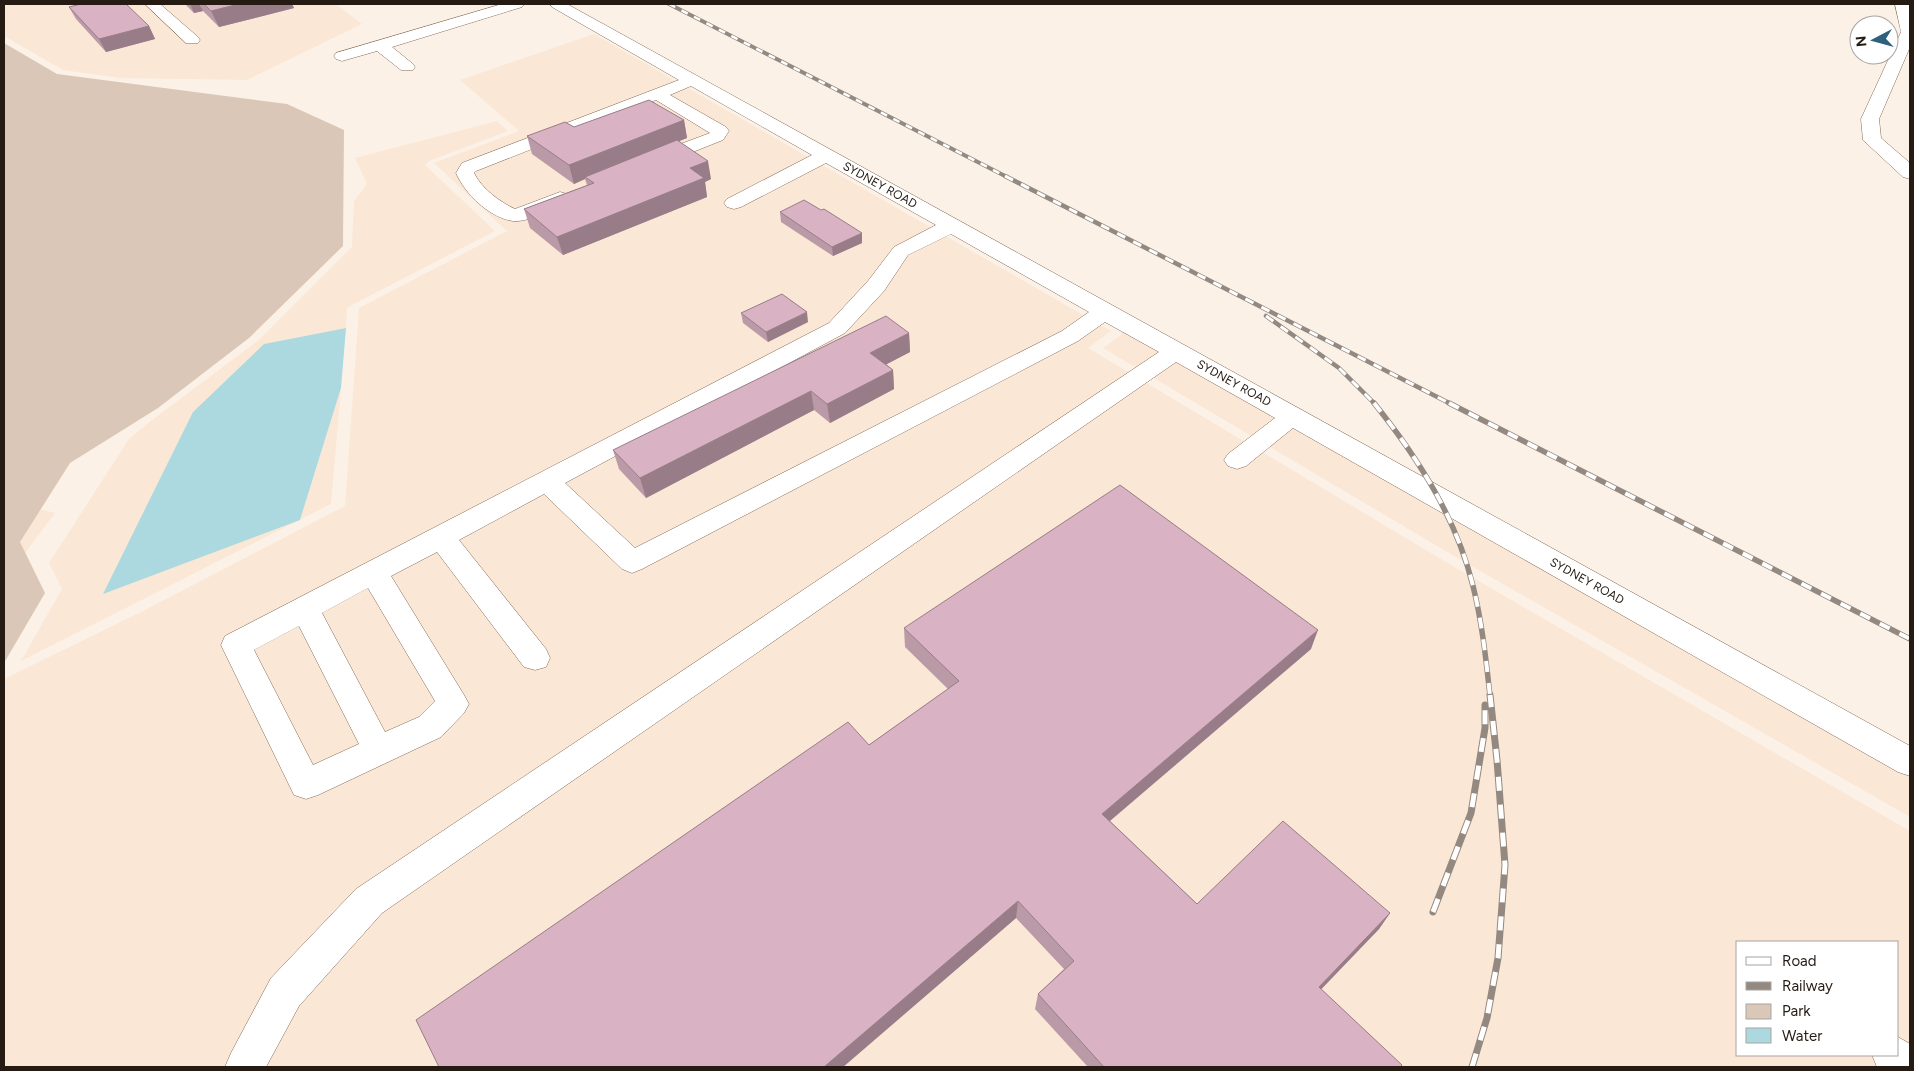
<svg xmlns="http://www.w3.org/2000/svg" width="1914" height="1071" font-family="Figtree,sans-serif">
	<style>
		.built { fill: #fbe7d6; fill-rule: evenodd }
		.green { fill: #dac7b7 }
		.water { fill: #abd9df }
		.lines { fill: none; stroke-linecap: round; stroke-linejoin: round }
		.minor-casing { stroke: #826b56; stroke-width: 1 }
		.minor { fill: #fff; fill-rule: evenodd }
		.rail-far3-casing { stroke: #938980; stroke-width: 4 }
		.rail-far2-casing { stroke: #938980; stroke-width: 4.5 }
		.rail-far1-casing { stroke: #938980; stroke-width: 5.5 }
		.rail-casing { stroke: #938980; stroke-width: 7 }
		.rail-far3 { stroke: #fff; stroke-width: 2.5; stroke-dasharray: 7; stroke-linecap: butt }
		.rail-far2 { stroke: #fff; stroke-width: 3; stroke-dasharray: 9; stroke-linecap: butt }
		.rail-far1 { stroke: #fff; stroke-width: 4; stroke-dasharray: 11; stroke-linecap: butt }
		.rail { stroke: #fff; stroke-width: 5; stroke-dasharray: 14; stroke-linecap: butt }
		.wall { fill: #bb9aa8 }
		.shaded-wall { fill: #987d88 }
		.building { fill: #d9b3c3; stroke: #987d88 }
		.labels { text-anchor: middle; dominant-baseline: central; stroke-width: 4.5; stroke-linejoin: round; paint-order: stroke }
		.street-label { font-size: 12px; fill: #251b13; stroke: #fff }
	</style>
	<rect width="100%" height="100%" fill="#fcf1e7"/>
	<!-- built -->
	<g class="built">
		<polygon points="4,4 336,4 362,24 247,80 120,78 63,70 4,36"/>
		<path d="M594,34L1111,331L1088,348L1446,562L1910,831V1067H4V679L143,611L345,506L359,308L507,231L434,163L519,131L460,80ZM1738,942H1898V1055H1738Z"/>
		<polygon points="497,121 508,131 429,161 425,165 495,231 352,305 347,308 346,328 264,344 193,412 300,520 341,388 331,504 21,661 62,589 49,563 129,439 152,420 260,339 352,247 354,201 367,184 355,158"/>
		<polygon points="1122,330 1910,777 1910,817 1454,556 1103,348 1121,335"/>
		<polygon points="4,500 55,513 4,581"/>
	</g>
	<!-- green -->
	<polygon class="green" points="4,43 57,74 287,104 344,130 343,246 249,338 158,408 70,463 20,542 45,593 4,663"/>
	<!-- water -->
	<polygon class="water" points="346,328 341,388 300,520 103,594 193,412 264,344"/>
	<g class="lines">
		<defs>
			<g id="minor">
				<polygon points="145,4 160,4 198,37 200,40 198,43 186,43"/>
				<polygon points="502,4 524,4 522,7 392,47 413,64 415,67 413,70 401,70 377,51 342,61 336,59 334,56 336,53"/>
				<path d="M550,4H567L1910,746V776L1898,772L1293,428L1246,466L1237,469L1228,466L1224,460L1228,454L1275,418L1176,362L382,913L299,1006L266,1067H225L231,1053L271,978L356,889L1159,352L1105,322L1078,341L642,569L632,573L622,569L544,494L459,540L546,649L550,658L546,667L535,670L524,667L437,552L391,576L464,695L469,704L464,713L441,737L318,795L306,799L294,795L221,645L225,636L829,323L868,281L894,247L936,225L826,163L741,207L734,209L727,207L724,203L727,199L812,155L691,86L670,95L726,127L729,131L723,140L660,165L653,167L646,165L644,161L646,157L710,133L656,100L476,171L474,173C482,189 500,202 515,209L560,192L567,194L570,198C565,205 555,208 547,212C537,216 524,222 513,221C490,218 465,194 456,173L462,163L679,80L552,7ZM951,234L1089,312L1062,331L635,548L565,483L845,333L884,291L908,255ZM368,588L435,701L419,717L385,732L322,613ZM299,626L359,744L313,765L254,650Z"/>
				<polygon points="1895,4 1909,4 1910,47 1879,119 1881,138 1910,163 1910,179 1903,177 1863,140 1861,119 1901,32"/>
				<polygon points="1898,1037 1910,1044 1910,1067 1877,1067 1872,1055 1898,1055"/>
			</g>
		</defs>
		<!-- minor casing -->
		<use href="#minor" class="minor-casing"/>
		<!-- minor -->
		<use href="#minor" class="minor"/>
		<defs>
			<polyline id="rail-far3" points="669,4 1007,177"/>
			<g id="rail-far2">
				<polyline points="1005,176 1451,404"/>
				<polyline points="1266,316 1339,368 1375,404"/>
			</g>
			<g id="rail-far1">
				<path d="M1374,403C1418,458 1456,517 1473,586C1482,622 1486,659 1490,696"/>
				<polyline points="1449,403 1910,639"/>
			</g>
			<g id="rail">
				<polyline points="1433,912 1471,813 1485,728 1485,705"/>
				<polyline points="1472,1067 1487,1018 1498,958 1505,865 1497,760 1490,695"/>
			</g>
		</defs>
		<!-- rail-far3 casing -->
		<use href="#rail-far3" class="rail-far3-casing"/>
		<!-- rail-far2 casing -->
		<use href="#rail-far2" class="rail-far2-casing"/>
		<!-- rail-far1 casing -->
		<use href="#rail-far1" class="rail-far1-casing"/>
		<!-- rail casing -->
		<use href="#rail" class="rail-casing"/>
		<!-- rail-far3 -->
		<use href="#rail-far3" class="rail-far3"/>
		<!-- rail-far2 -->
		<use href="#rail-far2" class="rail-far2"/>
		<!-- rail-far1 -->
		<use href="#rail-far1" class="rail-far1"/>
		<!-- rail -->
		<use href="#rail" class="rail"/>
	</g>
	<!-- wall -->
	<g class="wall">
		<polygon points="185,4 292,4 294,8 219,27 203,11 194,13"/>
		<polygon points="69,7 149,26 155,39 106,52 76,19"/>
		<polygon points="684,120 687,138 679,141 711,179 705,182 707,197 563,255 530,228 524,209 587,185 585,179 574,184 532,154 527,136 574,127"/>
		<polygon points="780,212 862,243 833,256 781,222"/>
		<polygon points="741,313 808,322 768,342 743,323"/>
		<polygon points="909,333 910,352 886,364 893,370 894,389 830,423 814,410 646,498 619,469 613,450"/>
		<polygon points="904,628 1311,649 1110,821 1197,904 1390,913 1379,929 1321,989 1400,1067 1088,1067 1035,1009 1038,994 1064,969 1016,918 843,1067 439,1067 869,745 948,689 905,647"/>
	</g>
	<!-- shaded-wall -->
	<g class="shaded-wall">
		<polygon points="190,4 199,4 203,11 194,13"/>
		<polygon points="239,4 292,4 294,8 219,27 211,11"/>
		<polygon points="149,26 155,39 106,52 99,39"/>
		<polygon points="684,120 687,138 587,178 585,177 585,179 574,184 569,165"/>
		<polygon points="708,161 711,179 705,182 707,197 563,255 557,237 690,168"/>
		<polygon points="862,233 862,243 833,256 832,247"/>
		<polygon points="807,312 808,322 768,342 766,332"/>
		<polygon points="909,333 910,352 872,372 870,353"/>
		<polygon points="893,370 894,389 830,423 827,404"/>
		<polygon points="811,391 814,410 646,498 640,478"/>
		<polygon points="1318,630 1311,649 1098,831 1102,814"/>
		<polygon points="1018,901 1016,918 843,1067 824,1067"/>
		<polygon points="1390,913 1379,929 1309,1002 1319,987"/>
	</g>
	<!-- building -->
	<g class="building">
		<polygon points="81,4 126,4 149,26 99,39 69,7"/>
		<polygon points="204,4 239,4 211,11"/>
		<polygon points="649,100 684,120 569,165 527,136 565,122 574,127"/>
		<polygon points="677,140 708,161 690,168 704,178 557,237 524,209 594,183 585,177"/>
		<polygon points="804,200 821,210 824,209 862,233 832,247 780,212"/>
		<polygon points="782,294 807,312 766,332 741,313"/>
		<polygon points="886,316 909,333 870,353 893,370 827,404 811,391 640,478 613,450"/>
		<polygon points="1120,485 1318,630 1102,814 1197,904 1283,821 1390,913 1319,987 1402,1065 1400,1067 1104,1067 1038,994 1074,961 1018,901 824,1067 439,1067 416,1020 848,722 869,745 959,681 904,628"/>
	</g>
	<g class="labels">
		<!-- street labels -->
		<g class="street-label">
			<text transform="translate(880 185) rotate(29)">SYDNEY ROAD</text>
			<text transform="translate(1234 383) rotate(29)">SYDNEY ROAD</text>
			<text transform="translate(1587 581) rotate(29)">SYDNEY ROAD</text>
		</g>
	</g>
	<!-- border -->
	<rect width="1914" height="1071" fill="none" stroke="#251b13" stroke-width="10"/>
	<!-- legend -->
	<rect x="1736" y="941" width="162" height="115" fill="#ffffff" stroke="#a8a4a1"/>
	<rect x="1746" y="957" width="25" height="8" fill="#ffffff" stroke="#a8a4a1"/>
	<text x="1782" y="966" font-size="15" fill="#251b13">Road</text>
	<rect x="1746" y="982" width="25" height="8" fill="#938980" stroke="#a8a4a1"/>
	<text x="1782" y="991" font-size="15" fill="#251b13">Railway</text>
	<rect x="1746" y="1004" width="25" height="15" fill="#dac7b7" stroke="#a8a4a1"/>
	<text x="1782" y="1016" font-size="15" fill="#251b13">Park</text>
	<rect x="1746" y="1028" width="25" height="15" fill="#abd9df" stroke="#a8a4a1"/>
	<text x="1782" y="1041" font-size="15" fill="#251b13">Water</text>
	<!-- north arrow -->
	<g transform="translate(1874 40) rotate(264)"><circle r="24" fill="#ffffff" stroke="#a8a4a1"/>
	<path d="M0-4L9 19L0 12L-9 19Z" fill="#2d617d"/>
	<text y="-8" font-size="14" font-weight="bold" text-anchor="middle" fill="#251b13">N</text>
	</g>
</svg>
